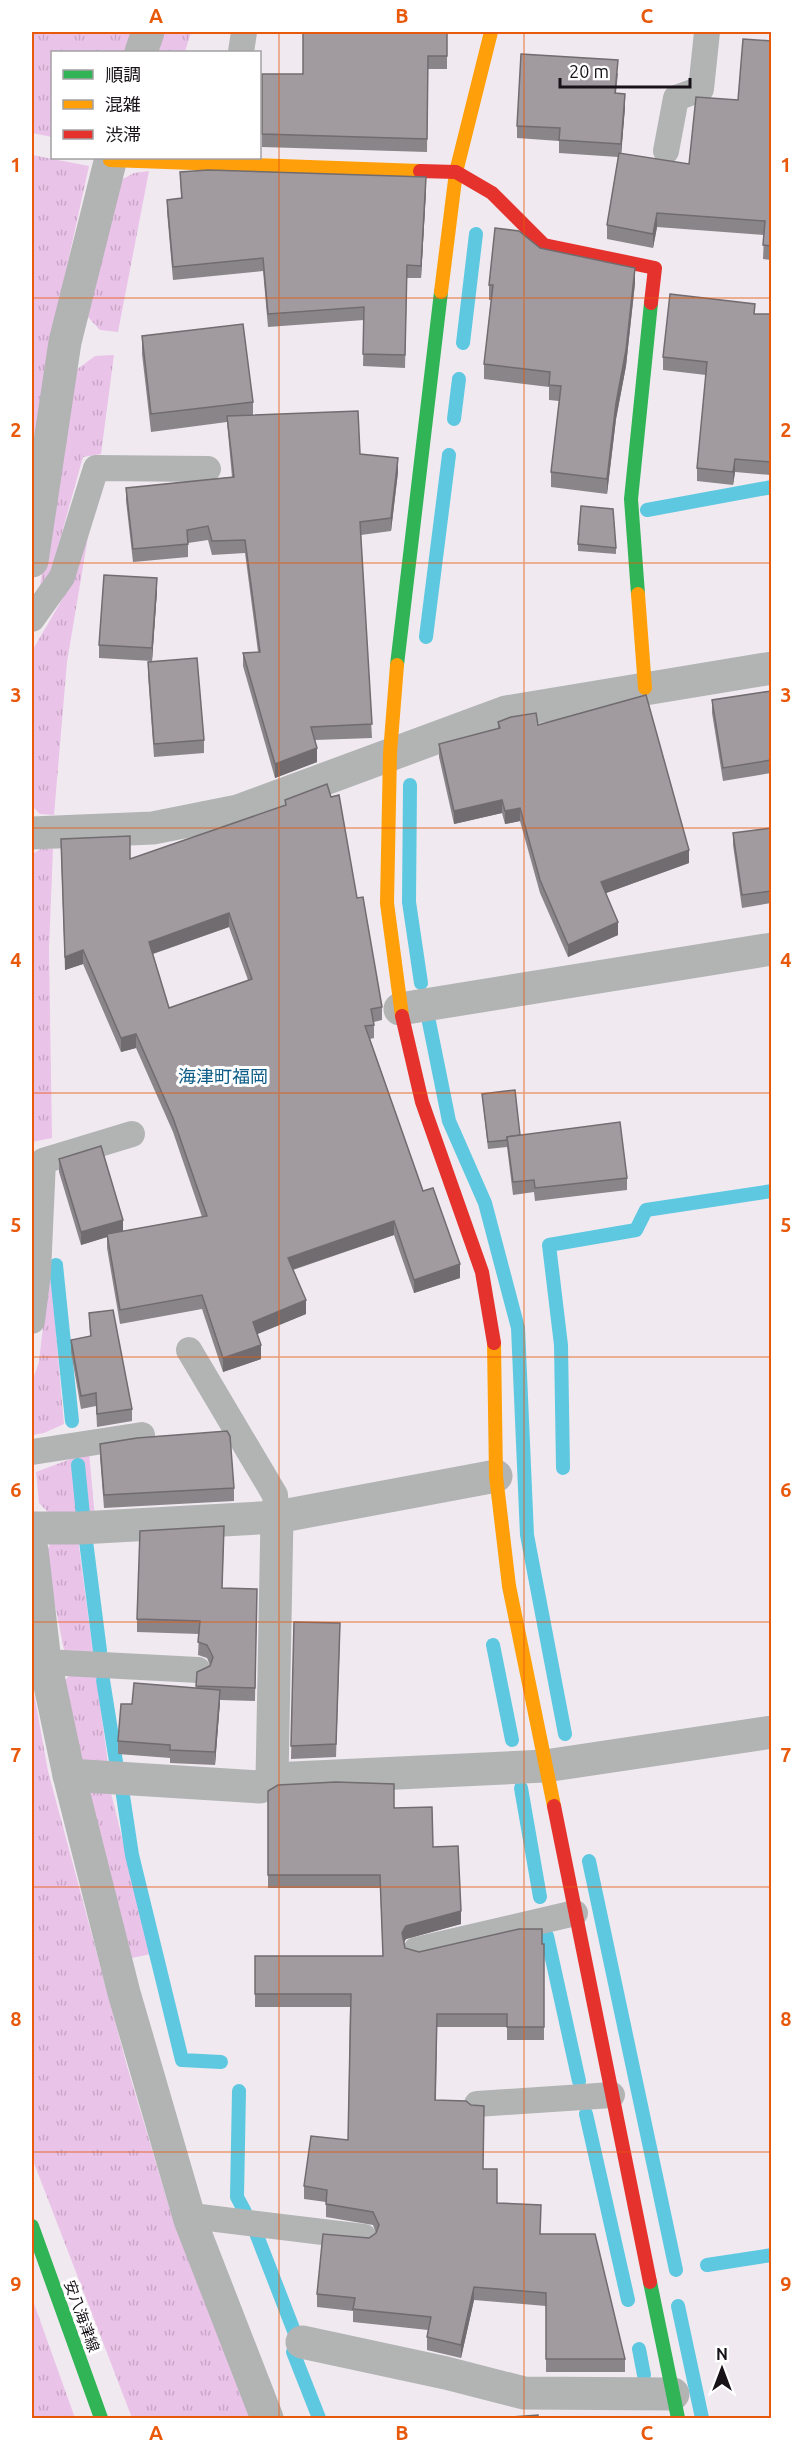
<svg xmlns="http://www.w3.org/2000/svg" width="803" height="2450" font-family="Ubuntu,'Noto Sans JP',sans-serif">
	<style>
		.grass { fill: url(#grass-tufts) }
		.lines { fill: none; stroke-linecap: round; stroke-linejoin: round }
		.stream { stroke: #5ec8e1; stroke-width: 14 }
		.lane { stroke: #b2b4b4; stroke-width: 26 }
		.street { stroke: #b2b4b4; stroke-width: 33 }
		.fast { stroke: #30b455; stroke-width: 14 }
		.slow { stroke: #ff9f0a; stroke-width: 14 }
		.jam { stroke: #e5322d; stroke-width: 14 }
		.wall { fill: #8a8589; fill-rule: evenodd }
		.shaded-wall { fill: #716c6f }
		.building { fill: #a19b9f; stroke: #716c6f; stroke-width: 1.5; fill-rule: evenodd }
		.grid { fill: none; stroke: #e8590c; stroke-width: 1.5; stroke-opacity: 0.55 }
		.labels { text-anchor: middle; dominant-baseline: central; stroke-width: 6; stroke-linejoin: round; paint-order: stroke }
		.street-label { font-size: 15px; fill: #181318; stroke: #fff }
		.quarter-label { font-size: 18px; fill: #0d5c88; stroke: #fff }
		.neatline { fill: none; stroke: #e8590c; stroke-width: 2 }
		.grid-label { font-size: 20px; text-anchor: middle; font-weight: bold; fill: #e8590c }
	</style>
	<defs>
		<pattern id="grass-tufts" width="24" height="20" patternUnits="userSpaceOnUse" patternTransform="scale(1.5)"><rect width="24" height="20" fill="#eac3e9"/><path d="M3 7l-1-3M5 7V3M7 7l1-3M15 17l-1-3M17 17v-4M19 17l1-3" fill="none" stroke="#c8a7c7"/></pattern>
	</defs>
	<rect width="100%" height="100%" fill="#f0eaf0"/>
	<!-- grass -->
	<g class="grass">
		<polygon points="32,32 132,32 126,52 52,52 52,137 32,133"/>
		<polygon points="159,32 191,32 185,52 153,52"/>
		<polygon points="32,155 89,166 51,339 32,451"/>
		<polygon points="149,171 118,332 100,330 87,316 117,182 134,173"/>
		<polygon points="114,355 101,454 83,457 48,583 39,591 76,370 95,356"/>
		<polygon points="91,519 67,662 54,815 40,814 32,806 32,651 63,598"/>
		<polygon points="41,849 53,849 49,949 52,1138 32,1142 32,854"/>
		<polygon points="50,1265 64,1424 44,1433 33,1435 32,1382 39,1362"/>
		<polygon points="89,1452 95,1518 49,1513 39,1503 36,1472"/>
		<polygon points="53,1538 78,1539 93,1652 64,1650 45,1555"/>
		<polygon points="72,1673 96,1673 109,1771 84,1768 65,1680"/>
		<polygon points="32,1682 48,1771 127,2066 170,2210 251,2418 132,2418 34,2163 32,2153"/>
		<polygon points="86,1789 110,1789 151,1954 127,1959"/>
		<polygon points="32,2298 75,2418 32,2418"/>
	</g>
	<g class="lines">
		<!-- stream -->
		<g class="stream">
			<polyline points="463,343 476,234"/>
			<polyline points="454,419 459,379"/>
			<polyline points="647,510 772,487"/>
			<polyline points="426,637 449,455"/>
			<polyline points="410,785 409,902 421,983"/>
			<polyline points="429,1022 449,1121 485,1203 518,1328 527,1535 565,1734"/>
			<polyline points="56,1265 72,1421"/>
			<polyline points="78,1465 83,1515"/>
			<polyline points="563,1468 561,1345 549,1245 636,1230 646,1210 772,1191"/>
			<polyline points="86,1541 100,1651"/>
			<polyline points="493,1645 512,1740"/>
			<polyline points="103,1680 117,1768"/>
			<polyline points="521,1788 540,1897"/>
			<polyline points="122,1789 132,1855 182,2060 221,2062"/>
			<polyline points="589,1861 676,2270"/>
			<polyline points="547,1936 579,2081"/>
			<polyline points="239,2091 237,2197 245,2212"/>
			<polyline points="586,2114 628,2300"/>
			<polyline points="256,2233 294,2331"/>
			<polyline points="707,2265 772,2255"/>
			<polyline points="678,2306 702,2418"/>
			<polyline points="639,2349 644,2375"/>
			<polyline points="293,2352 319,2418"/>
		</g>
		<!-- lane -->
		<g class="lane">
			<polyline points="241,52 244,32"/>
			<polyline points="666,151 676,98 701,89 707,32"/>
			<polyline points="32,619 62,577 96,468 208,469"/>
			<polyline points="32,1321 38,1273 43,1161 132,1134"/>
			<polyline points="189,1350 275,1495 277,1517"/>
			<polyline points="32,1452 142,1435"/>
			<polyline points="45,1662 198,1670"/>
			<polyline points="416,1950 575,1913"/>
			<polyline points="477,2104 612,2095"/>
			<polyline points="190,2220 200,2217 364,2237"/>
		</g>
		<!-- street -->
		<g class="street">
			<polyline points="141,52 148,32"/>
			<polyline points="32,561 65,342 111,158"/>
			<polyline points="32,833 153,828 238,811 506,712 772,668"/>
			<polyline points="400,1009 772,949"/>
			<polyline points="32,1528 80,1528 277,1517 496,1476"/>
			<polyline points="32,1550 45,1662 69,1775 124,1993 190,2220 267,2418"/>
			<polyline points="69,1775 260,1787 272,1779 545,1766 772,1732"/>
			<polyline points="272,1779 277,1517"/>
			<polyline points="302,2342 446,2373 524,2393 673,2394"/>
		</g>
		<!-- fast -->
		<g class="fast">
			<polyline points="638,594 631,499 651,303"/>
			<polyline points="397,665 441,292"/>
			<polyline points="32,2226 101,2418"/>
			<polyline points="650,2282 678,2418"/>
		</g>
		<!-- slow -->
		<g class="slow">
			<polyline points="110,160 420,171"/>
			<polyline points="441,292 456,172 491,32"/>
			<polyline points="638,594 645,688"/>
			<polyline points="397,665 390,753 387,903 402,1016"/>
			<polyline points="494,1343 496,1476 509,1586 554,1806"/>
		</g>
		<!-- jam -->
		<g class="jam">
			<polyline points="420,171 456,172 492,193 544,245 655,268 651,303"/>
			<polyline points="402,1016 422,1102 482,1272 494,1343"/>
			<polyline points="554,1806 650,2282"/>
		</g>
	</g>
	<!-- wall -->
	<g class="wall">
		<polygon points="447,32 447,69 428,69 427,152 262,147 262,74 303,74"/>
		<polygon points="771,41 771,260 763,259 764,235 657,227 653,248 607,239 607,225 618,157 559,153 559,141 517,138 517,126 618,73 616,93 625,107 621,154 689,164 738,100"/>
		<polygon points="180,172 426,190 421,278 407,278 405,368 363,366 364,320 268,327 263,271 173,280 167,212 167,200 181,198"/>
		<polygon points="540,248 635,283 626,366 616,419 607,494 551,487 551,472 559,401 549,400 549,387 484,379 484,364 491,300 489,300 489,285"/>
		<polygon points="755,314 771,314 771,475 735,472 733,485 697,481 697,468 706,375 663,370 663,357"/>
		<polygon points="142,336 253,402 253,415 360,454 398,472 391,531 361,535 372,738 315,740 317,762 275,778 243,666 243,653 258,652 245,553 212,555 208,540 188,543 188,557 133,562 126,501 126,488 232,477 227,422 151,432 142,354"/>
		<polygon points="578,544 616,548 616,554 578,551"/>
		<polygon points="157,591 152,661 99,658 99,645"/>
		<polygon points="148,662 204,740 204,753 154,757 148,675"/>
		<polygon points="771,691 771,773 723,781 712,713 712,700"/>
		<polygon points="498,722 538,725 689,863 606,893 618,935 568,957 540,893 520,821 505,824 502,813 454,824 439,757 439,744 498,729"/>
		<path d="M285,800L357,898L382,1007V1020L374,1022V1038L370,1039L423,1191L460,1278L414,1293L394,1235L293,1270L306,1314L257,1334L261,1359L223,1372L202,1309L120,1324L107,1248V1237L81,1245L59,1172V1159L123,1231L202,1217L173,1132L136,1048L121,1052L83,964L65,970L61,852L130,859L285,806ZM229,927L248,980L169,1008L153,954Z"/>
		<polygon points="771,828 771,903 742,908 733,845 733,833"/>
		<polygon points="482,1094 520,1135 627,1178 627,1190 535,1201 534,1192 513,1195 507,1147 488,1149"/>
		<polygon points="89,1313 132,1409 132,1421 97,1427 96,1406 81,1409 71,1352 71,1340 90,1336"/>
		<polygon points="100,1444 234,1488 234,1501 104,1508 100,1457"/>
		<polygon points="224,1539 222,1588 257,1589 255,1701 220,1700 215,1765 170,1763 170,1758 118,1754 118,1741 132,1704 196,1688 197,1672 210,1665 207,1658 198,1655 199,1634 137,1632 137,1619"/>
		<polygon points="294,1622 340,1636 336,1757 291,1759"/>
		<polygon points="268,1791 394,1808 433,1847 461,1924 406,1939 404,1942 405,1948 419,1952 544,1944 544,2040 507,2040 507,2027 437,2027 436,2100 484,2169 497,2203 540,2234 625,2359 625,2372 546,2372 546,2306 474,2300 461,2358 427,2350 427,2337 428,2330 353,2322 353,2311 317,2307 317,2294 369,2238 376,2233 373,2225 326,2217 326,2202 304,2199 304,2186 348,2140 350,2007 255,2007 255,1956 383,1956 380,1888 268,1888"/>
	</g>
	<!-- shaded-wall -->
	<g class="shaded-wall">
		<polygon points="625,94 625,107 621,157 621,144"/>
		<polygon points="426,177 426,190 421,278 421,266"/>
		<polygon points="657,213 657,227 653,248 653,234"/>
		<polygon points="635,268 635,283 626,366 616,419 607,494 607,479 616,403"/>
		<polygon points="398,458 398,472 391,531 391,518"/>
		<polygon points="735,459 735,472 733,485 733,472"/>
		<polygon points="157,578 157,591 152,661 152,648"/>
		<polygon points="317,748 317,762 275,778 275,764"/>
		<polygon points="502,800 502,813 454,824 454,811"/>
		<polygon points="520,808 520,821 505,824 505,811"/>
		<polygon points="689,850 689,863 601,895 601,882"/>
		<polygon points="229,913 229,927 149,955 149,942"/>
		<polygon points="618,922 618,935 568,957 568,945"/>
		<polygon points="83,950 83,964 65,970 65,957"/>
		<polygon points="136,1034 136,1048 121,1052 121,1038"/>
		<polygon points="123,1220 123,1233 107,1234 107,1237 81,1245 81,1232"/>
		<polygon points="394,1221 394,1235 288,1271 288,1258"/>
		<polygon points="460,1264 460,1278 414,1293 414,1280"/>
		<polygon points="306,1300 306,1314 253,1336 253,1322"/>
		<polygon points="261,1345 261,1359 223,1372 223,1358"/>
		<polygon points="220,1690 220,1703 215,1765 215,1752"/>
		<polygon points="461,1911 461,1924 406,1939 402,1946 402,1933 406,1926"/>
		<polygon points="474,2287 474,2300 461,2358 461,2345"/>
	</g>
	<!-- building -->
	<g class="building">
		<polygon points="303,32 447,32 447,56 428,56 427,139 262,134 262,74 303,74"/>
		<polygon points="743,39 771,41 771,246 763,245 765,221 657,213 653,234 607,225 619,153 689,164 696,97 738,100"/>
		<polygon points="521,54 618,60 615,93 625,94 621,144 559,140 560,128 517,126"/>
		<polygon points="208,170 426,177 421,266 407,265 405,355 363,354 364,307 268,314 263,258 173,267 167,200 182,198 180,172"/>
		<polygon points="495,228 519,231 540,248 635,268 626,350 616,403 607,479 551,472 561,386 549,385 550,372 484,364 493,285 489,285"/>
		<polygon points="670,294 755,304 754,314 771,314 771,462 735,459 733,472 697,468 707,362 663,357"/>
		<polygon points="243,324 253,402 151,414 142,336"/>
		<polygon points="358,411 360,454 398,458 391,518 360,522 372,724 311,727 317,748 275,764 243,653 260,652 245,540 212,541 208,526 187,530 188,544 133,549 126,488 234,477 227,416"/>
		<polygon points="581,506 613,509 616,548 578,544"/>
		<polygon points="104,575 157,578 152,648 99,645"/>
		<polygon points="197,658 204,740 154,744 148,662"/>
		<polygon points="771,691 771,760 723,768 712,700"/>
		<polygon points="646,695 689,850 601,882 618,922 568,945 540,880 520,808 505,811 502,800 454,811 439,744 500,728 498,722 511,717 536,713 538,725"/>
		<path d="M327,784L331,797L339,795L357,898L363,897L382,1007L371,1009L374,1025L365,1026L423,1191L433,1188L460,1264L414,1280L394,1221L288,1258L306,1300L253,1322L261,1345L223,1358L202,1295L120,1310L107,1234L207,1216L173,1118L136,1034L121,1038L83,950L65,957L61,839L130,836V859L286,805L285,800ZM229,913L252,979L169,1008L149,942Z"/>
		<polygon points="771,828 771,891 742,895 733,833"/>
		<polygon points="515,1090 520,1135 507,1137 507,1140 488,1142 482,1094"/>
		<polygon points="620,1122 627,1178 535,1188 534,1180 513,1182 507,1137"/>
		<polygon points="101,1146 123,1220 81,1232 59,1159"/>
		<polygon points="113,1310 132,1409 97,1414 96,1393 81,1396 71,1340 91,1336 89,1313"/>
		<polygon points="227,1431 230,1436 234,1488 104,1495 100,1444 137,1438"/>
		<polygon points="224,1526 222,1588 257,1589 255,1688 196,1686 197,1672 210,1666 213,1657 207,1645 198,1642 200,1621 137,1619 140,1531"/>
		<polygon points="294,1622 340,1623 336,1744 291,1746"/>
		<polygon points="134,1683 220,1690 215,1752 170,1750 170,1745 118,1741 121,1704 132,1704"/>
		<polygon points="336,1782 394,1784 394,1808 432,1807 433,1847 458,1846 461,1911 406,1926 402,1933 405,1948 419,1952 519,1929 542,1929 542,1944 544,1944 544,2027 507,2027 507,2014 437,2014 435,2100 466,2101 471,2105 484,2106 483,2169 497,2169 497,2203 541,2205 540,2234 595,2234 625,2359 546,2359 546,2293 474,2287 461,2345 427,2337 431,2317 353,2309 355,2298 317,2294 323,2234 369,2238 376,2233 379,2225 373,2212 326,2204 327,2190 304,2186 311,2136 348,2140 351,1994 255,1994 255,1956 383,1956 380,1875 268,1875 268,1791 278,1785"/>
		<polygon points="538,2415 538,2418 498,2418"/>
	</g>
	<!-- grid -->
	<path class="grid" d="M279,32V2418M524,32V2418M32,298H772M32,563H772M32,828H772M32,1093H772M32,1357H772M32,1622H772M32,1887H772M32,2152H772"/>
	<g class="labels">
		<!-- street labels -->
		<g class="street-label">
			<text transform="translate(82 2316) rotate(70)">安八海津線</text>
		</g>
		<!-- quarter labels -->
		<g class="quarter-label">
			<text x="223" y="1076">海津町福岡</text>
		</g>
	</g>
	<!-- border -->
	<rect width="803" height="2450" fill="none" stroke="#ffffff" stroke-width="66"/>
	<!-- legend -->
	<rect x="51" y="51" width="210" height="108" fill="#ffffff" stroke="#a3a1a3" stroke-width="1.5"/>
	<rect x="63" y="70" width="30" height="9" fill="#30b455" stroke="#a3a1a3" stroke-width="1.5"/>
	<text x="105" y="81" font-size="18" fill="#181318">順調</text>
	<rect x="63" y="100" width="30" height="9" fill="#ff9f0a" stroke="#a3a1a3" stroke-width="1.5"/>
	<text x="105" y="111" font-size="18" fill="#181318">混雑</text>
	<rect x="63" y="130" width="30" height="9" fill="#e5322d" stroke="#a3a1a3" stroke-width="1.5"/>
	<text x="105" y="141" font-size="18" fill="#181318">渋滞</text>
	<!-- north arrow -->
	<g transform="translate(722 2369)" stroke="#ffffff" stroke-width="4.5" paint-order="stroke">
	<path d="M0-4.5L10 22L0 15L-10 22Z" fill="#181318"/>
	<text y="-9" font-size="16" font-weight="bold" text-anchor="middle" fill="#181318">N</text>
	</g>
	<!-- scale -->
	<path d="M560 78v9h130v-9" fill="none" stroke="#181318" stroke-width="3"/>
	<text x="569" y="78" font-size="18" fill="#181318" stroke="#ffffff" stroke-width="4.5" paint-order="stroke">20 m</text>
	<rect x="33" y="33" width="737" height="2384" class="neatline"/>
	<g class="grid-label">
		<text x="156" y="23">A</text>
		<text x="402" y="23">B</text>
		<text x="647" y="23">C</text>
		<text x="16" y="172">1</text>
		<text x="786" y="172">1</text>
		<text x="16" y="437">2</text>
		<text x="786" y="437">2</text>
		<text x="16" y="702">3</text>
		<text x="786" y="702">3</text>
		<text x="16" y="967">4</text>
		<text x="786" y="967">4</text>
		<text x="16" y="1232">5</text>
		<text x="786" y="1232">5</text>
		<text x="16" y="1497">6</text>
		<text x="786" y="1497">6</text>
		<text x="16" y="1762">7</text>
		<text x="786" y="1762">7</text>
		<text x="16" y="2026">8</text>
		<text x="786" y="2026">8</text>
		<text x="16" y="2291">9</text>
		<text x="786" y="2291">9</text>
		<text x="156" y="2440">A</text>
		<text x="402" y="2440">B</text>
		<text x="647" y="2440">C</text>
	</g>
</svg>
